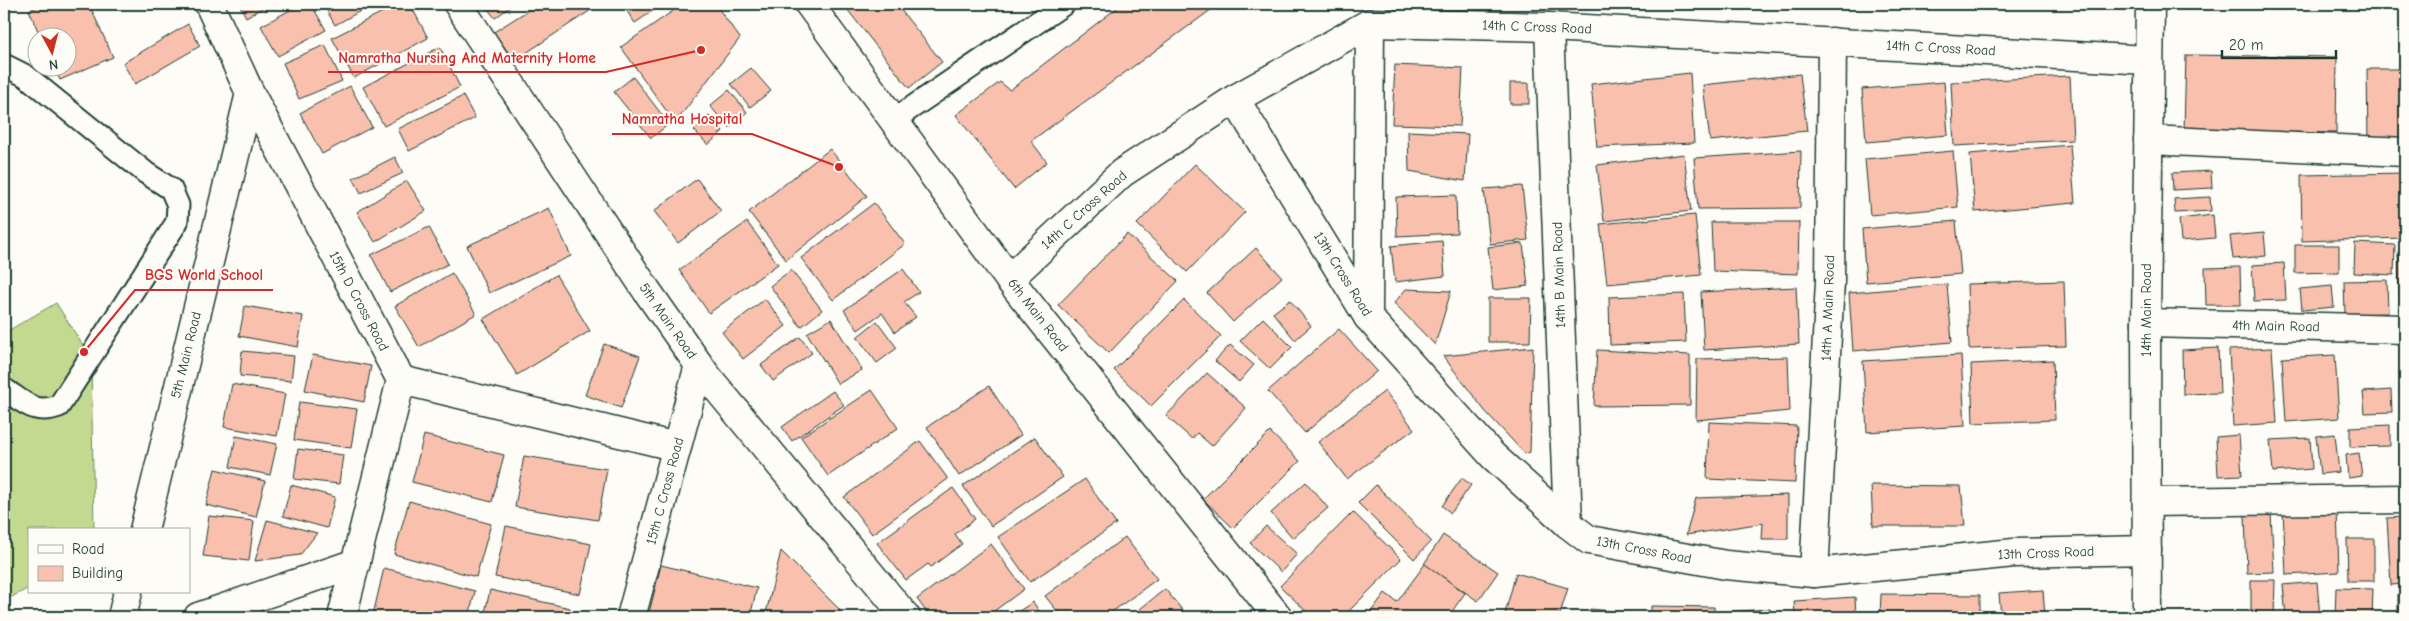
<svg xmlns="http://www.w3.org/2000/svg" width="2409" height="621" font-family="'Comic Neue',sans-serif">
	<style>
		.garden { fill: #c3d98f; stroke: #718b62 }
		.building { fill: #f8c0ad; stroke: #1f3d34 }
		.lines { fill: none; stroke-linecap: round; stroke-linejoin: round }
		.lane-casing { stroke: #1f3d34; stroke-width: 25 }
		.street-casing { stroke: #1f3d34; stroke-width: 31 }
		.secondary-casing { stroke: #1f3d34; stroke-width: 31 }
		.lane { stroke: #fdfcf7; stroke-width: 21 }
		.street { stroke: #fdfcf7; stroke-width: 28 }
		.secondary { stroke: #fdfcf7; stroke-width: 28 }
		.labels { text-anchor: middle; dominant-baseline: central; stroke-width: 4; stroke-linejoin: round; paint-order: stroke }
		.street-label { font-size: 14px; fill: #1f3d34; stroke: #fdfcf7 }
		.leader { fill: none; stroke: #d62828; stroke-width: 2 }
		.callout-dot { fill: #d62828; stroke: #fdfcf7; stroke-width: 2 }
		.callout-label { font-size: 15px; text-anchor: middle; font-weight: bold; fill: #d62828; stroke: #fdfcf7; stroke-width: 4; stroke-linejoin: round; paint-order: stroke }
	</style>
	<rect width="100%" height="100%" fill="#fdfcf7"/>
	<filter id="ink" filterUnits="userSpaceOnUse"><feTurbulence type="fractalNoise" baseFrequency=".02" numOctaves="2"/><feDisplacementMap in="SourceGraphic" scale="10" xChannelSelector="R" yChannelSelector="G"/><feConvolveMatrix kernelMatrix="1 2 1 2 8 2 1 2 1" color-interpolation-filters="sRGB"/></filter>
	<g filter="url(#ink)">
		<!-- garden -->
		<polygon class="garden" points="56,303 91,358 94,530 29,530 29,588 4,601 4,333"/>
		<!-- building -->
		<g class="building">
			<polygon points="44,4 89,4 113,57 60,80 54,68 68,68 68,38 41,38 29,10"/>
			<polygon points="239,4 270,4 246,17"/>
			<polygon points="301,4 311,4 326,30 278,56 261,26"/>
			<polygon points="323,4 373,4 335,25"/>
			<polygon points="398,4 410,4 428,38 354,78 332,38"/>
			<polygon points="493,4 514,4 495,18 487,8"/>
			<polygon points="538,4 587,4 591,10 514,61 494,32"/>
			<polygon points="622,4 663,4 635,23"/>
			<polygon points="683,4 715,4 740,38 675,123 621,47"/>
			<polygon points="843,4 896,4 942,62 909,88"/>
			<polygon points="1122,4 1219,4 1031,141 1047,162 1014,189 956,115 1000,82 1010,90"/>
			<polygon points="188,24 200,46 135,84 123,63"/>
			<polygon points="325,45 342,81 299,99 283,63"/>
			<polygon points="440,47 460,87 384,126 363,87"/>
			<polygon points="2186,55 2337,57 2336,133 2184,130"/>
			<polygon points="1395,65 1463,68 1460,126 1392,124"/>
			<polygon points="751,68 771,91 750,107 731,84"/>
			<polygon points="2367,69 2405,69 2405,142 2368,142"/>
			<polygon points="1690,73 1694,143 1597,147 1591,84"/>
			<polygon points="1800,74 1807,131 1710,141 1703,85"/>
			<polygon points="2070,76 2073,140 1954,146 1951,82"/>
			<polygon points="633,77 669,124 651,138 614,92"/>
			<polygon points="1944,82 1948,135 1866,142 1862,89"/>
			<rect x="1510" y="83" width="19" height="21"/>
			<polygon points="350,86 372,127 322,154 300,113"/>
			<polygon points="729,90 747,112 729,128 710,106"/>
			<polygon points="463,96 475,118 409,151 398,129"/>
			<polygon points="709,116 723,131 708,145 694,130"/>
			<polygon points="1408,131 1468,134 1465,181 1409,171"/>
			<polygon points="2070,145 2075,203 1975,212 1970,154"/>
			<polygon points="830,149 867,196 786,260 749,212"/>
			<polygon points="1801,151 1800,208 1698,209 1694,158"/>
			<polygon points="1953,151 1958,207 1870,215 1865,159"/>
			<polygon points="1684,154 1691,211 1604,221 1597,165"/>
			<polygon points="395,157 403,173 361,193 353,178"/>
			<polygon points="1195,164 1245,212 1187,272 1137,224"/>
			<polygon points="2211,171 2212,188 2173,190 2172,173"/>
			<polygon points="2405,173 2405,238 2302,241 2301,175"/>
			<polygon points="697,179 721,211 678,243 654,211"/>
			<polygon points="407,181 426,211 375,242 357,212"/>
			<polygon points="1522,186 1528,240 1490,244 1484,189"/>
			<polygon points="1456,195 1457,233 1397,236 1396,197"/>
			<polygon points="2210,197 2211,211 2175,213 2174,199"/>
			<polygon points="874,203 905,244 833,300 801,258"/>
			<polygon points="549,208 571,256 489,293 467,246"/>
			<polygon points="1695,215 1701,275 1607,284 1600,224"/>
			<polygon points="2213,215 2215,238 2181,241 2179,219"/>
			<polygon points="1956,221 1961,274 1866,282 1862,229"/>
			<polygon points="747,222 778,264 709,313 679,270"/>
			<polygon points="1711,222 1799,222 1798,274 1713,271"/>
			<polygon points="429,227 448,264 390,292 371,255"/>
			<polygon points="2264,233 2266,256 2233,259 2230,236"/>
			<polygon points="1127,234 1178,281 1109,353 1058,305"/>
			<polygon points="1442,241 1445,276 1395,282 1391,246"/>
			<polygon points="1523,243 1528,286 1493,290 1488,247"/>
			<polygon points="2355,243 2395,245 2394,275 2354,273"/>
			<polygon points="2295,245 2339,245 2339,272 2295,273"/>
			<polygon points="1256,248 1282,277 1233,322 1207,293"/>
			<polygon points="2398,252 2405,252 2405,311 2400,311"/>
			<polygon points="2284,263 2286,300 2254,301 2252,265"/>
			<polygon points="2240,267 2241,305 2206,305 2205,268"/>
			<polygon points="903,269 919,292 904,302 916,317 895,332 882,313 858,330 844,310"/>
			<polygon points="791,270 822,310 801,327 770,286"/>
			<polygon points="452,273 476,314 419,347 395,306"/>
			<polygon points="556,275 590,331 517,375 483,319"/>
			<polygon points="2387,280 2388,313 2345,314 2344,281"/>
			<polygon points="2064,281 2066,346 1969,349 1967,284"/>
			<polygon points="1947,284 1952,342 1853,351 1849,293"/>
			<polygon points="2332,286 2334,307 2302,310 2300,289"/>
			<polygon points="1796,287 1799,344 1704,350 1701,292"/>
			<polygon points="1406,289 1451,291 1435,345 1394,303"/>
			<polygon points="1684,294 1686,342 1610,345 1609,297"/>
			<polygon points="1488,298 1531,298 1530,342 1488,342"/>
			<polygon points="765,299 786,326 743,359 722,332"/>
			<polygon points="1184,300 1221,336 1151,406 1114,370"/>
			<polygon points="1290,300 1311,326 1295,340 1273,313"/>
			<polygon points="245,306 303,316 298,347 239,336"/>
			<polygon points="1263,318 1292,347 1270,369 1240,341"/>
			<polygon points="831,319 862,370 838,384 807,333"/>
			<polygon points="877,321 897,348 877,363 857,337"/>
			<polygon points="1339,329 1377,371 1305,433 1268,391"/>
			<polygon points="800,337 812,353 773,381 761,365"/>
			<polygon points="604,344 640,356 621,408 585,395"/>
			<polygon points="1230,345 1254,365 1239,382 1215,361"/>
			<polygon points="1533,347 1530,452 1525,454 1485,411 1443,356"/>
			<polygon points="2218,348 2220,393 2183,394 2182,350"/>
			<polygon points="2272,348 2277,423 2233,426 2229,350"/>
			<polygon points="1597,350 1690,355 1690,405 1594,406"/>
			<polygon points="242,351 294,356 291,381 240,376"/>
			<polygon points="313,355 371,366 364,402 305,390"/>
			<polygon points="1961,355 1965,426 1867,432 1863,361"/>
			<polygon points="2335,355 2339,418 2286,422 2282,358"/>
			<polygon points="1788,357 1790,411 1696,420 1697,359"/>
			<polygon points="2400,358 2405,358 2405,393 2404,393"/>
			<polygon points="2053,360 2055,420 1973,423 1971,364"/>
			<polygon points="1207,373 1246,408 1212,446 1197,433 1192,439 1166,416"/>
			<polygon points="232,384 285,394 277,436 224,427"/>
			<polygon points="989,386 1021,435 959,476 927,427"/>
			<polygon points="872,390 898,428 828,476 801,437"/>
			<polygon points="2391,390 2392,412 2365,413 2363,392"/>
			<polygon points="833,391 844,405 792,441 782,427"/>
			<polygon points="1385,391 1414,429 1347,479 1318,442"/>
			<polygon points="299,402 357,409 351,448 294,440"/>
			<polygon points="1709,422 1797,426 1795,483 1707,479"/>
			<polygon points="2390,425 2390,446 2350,447 2350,427"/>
			<polygon points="1270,432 1300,461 1233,528 1203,499"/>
			<polygon points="2335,434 2339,472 2320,474 2316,436"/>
			<polygon points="424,435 504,455 492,502 412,482"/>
			<polygon points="2239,435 2242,475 2218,476 2216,437"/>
			<polygon points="236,436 277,444 270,475 230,467"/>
			<polygon points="1035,437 1063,477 991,526 963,486"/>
			<polygon points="2310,438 2312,469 2273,472 2270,440"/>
			<polygon points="920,441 948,479 872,534 844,497"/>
			<polygon points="298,449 343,455 339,484 294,479"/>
			<polygon points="2359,453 2362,476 2348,478 2346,455"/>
			<polygon points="524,456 607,469 598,520 515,507"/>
			<polygon points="215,469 265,481 256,517 206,505"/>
			<polygon points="1462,478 1471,485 1451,513 1442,506"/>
			<polygon points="1085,479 1116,524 1030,582 998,537"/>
			<polygon points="1306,482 1328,508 1293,538 1271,513"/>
			<polygon points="291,485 335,497 327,528 283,516"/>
			<polygon points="1376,485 1431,541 1414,559 1358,503"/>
			<polygon points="1871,485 1961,486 1965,526 1873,526"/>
			<polygon points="953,488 975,519 955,534 962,544 931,567 928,564 906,580 877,543"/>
			<polygon points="1788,495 1788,539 1762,539 1763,523 1686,535 1696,498"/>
			<polygon points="409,501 491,524 476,577 394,554"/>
			<polygon points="2337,508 2339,572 2286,575 2283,510"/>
			<polygon points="1353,512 1401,559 1343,617 1312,617 1280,586"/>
			<polygon points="2271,513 2274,572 2247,573 2245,514"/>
			<polygon points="209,516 254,521 249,561 203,556"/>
			<polygon points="2405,517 2405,584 2391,585 2387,518"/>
			<polygon points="267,520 317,533 300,555 255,561"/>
			<polygon points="506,526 591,544 580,594 495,577"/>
			<polygon points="1266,526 1297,554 1281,572 1250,543"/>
			<polygon points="1443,535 1498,572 1478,601 1424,564"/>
			<polygon points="1125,537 1157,579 1105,617 1062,617 1045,596"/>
			<polygon points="2347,539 2374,539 2374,581 2348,581"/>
			<polygon points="991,544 1024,589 986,617 930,617 917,599"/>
			<polygon points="781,551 839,609 841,617 765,617"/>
			<polygon points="1425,564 1465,593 1448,617 1367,617 1385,593 1397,602"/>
			<polygon points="661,565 757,588 750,617 648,617"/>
			<polygon points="384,568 475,591 469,617 383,617 373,615"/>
			<polygon points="1516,573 1568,588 1559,617 1504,617"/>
			<polygon points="2251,580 2275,580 2274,617 2251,617"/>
			<polygon points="2317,582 2320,617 2286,617 2283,585"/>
			<polygon points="2336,588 2373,589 2372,617 2335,617"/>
			<polygon points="1165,589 1188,617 1130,617"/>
			<polygon points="490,590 570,608 567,617 484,617"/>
			<polygon points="2043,590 2045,617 2001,617 1999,593"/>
			<polygon points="1881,594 1980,595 1980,617 1880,617"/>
			<rect x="2398" y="595" width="7" height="22"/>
			<polygon points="1855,597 1856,617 1795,617 1794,601"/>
			<polygon points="1033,602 1043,617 1010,617"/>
			<polygon points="1651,606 1714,607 1714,617 1651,617"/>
			<polygon points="1590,609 1633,613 1633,617 1590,617"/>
			<polygon points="1770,609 1771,617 1722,617 1721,612"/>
		</g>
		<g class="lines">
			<defs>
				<g id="lane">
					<path d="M4,65L26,76L146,173L171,189L178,205L177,222L59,406C34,415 24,402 4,389"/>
					<polyline points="895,119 1064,4"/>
				</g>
				<g id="street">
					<polyline points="209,4 250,93 401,380 342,617"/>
					<polyline points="458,4 647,291 706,375 906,617"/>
					<polyline points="1549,27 1568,524"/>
					<polyline points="1235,99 1368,317 1493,456 1568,524 1589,540 1726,565 1814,573 2014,553 2147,550"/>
					<polyline points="2148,140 2405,152"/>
					<polyline points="1009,279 1122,173 1235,99 1370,23 1549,27 2148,60"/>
					<polyline points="1368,317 1370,23"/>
					<polyline points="2146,323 2405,329"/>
					<polyline points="401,380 677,447"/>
					<polyline points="2147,502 2405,499"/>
					<polyline points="144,530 250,93"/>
					<polyline points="1814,573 1830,282 1832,42"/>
					<polyline points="122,617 128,592"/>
					<polyline points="198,617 356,563"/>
					<polyline points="631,617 699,365"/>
				</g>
				<g id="secondary">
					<polyline points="809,4 1009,279 1278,617"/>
					<polyline points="2147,617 2146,323 2150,4"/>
				</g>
			</defs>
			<!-- lane casing -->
			<use href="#lane" class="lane-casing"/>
			<!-- street casing -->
			<use href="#street" class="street-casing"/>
			<!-- secondary casing -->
			<use href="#secondary" class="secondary-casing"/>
			<!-- lane -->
			<use href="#lane" class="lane"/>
			<!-- street -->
			<use href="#street" class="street"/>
			<!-- secondary -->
			<use href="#secondary" class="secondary"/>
		</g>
	</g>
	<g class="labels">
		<!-- street labels -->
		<g class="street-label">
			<text transform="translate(1537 27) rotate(2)">14th C Cross Road</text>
			<text transform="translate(1941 48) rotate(3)">14th C Cross Road</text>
			<text transform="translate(1084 210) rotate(-42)">14th C Cross Road</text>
			<text transform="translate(1343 274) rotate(58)">13th Cross Road</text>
			<text transform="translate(1559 275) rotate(-92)">14th B Main Road</text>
			<text transform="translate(359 301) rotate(62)">15th D Cross Road</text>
			<text transform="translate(1828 308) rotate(-88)">14th A Main Road</text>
			<text transform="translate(2146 310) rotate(-90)">14th Main Road</text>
			<text transform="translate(1038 315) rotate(52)">6th Main Road</text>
			<text transform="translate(668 321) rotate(55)">5th Main Road</text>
			<text transform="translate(2276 326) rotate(1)">4th Main Road</text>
			<text transform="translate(186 355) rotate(-76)">5th Main Road</text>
			<text transform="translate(665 491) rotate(-75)">15th C Cross Road</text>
			<text transform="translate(1644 550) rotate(11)">13th Cross Road</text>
			<text transform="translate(2046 553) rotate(-2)">13th Cross Road</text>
		</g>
	</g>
	<!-- callouts -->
	<path class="leader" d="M701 50L606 72H328M839 167L752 134H612M84 352L135 290H273"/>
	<g class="callout-dot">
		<circle cx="701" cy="50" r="5"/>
		<circle cx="839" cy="167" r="5"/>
		<circle cx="84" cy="352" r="5"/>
	</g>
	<g class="callout-label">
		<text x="467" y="63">Namratha Nursing And Maternity Home</text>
		<text x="682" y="124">Namratha Hospital</text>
		<text x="204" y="280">BGS World School</text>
	</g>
	<!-- margin -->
	<rect width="2409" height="621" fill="none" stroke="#fdfcf7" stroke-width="20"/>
	<rect x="10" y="10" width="2389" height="601" fill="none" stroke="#1f3d34" stroke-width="2" filter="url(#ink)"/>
	<!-- legend -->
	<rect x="28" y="528" width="162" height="65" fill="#fdfcf7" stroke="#a4b0a9"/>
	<rect x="38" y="545" width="25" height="8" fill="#fdfcf7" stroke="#a4b0a9"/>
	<text x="72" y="554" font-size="15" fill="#1f3d34">Road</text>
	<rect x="38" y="566" width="25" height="15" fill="#f8c0ad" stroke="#a4b0a9"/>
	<text x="72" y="578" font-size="15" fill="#1f3d34">Building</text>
	<!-- north arrow -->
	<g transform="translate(52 52) rotate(173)"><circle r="24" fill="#fdfcf7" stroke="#a4b0a9"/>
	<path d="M0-4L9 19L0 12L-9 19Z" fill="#c8321e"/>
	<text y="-8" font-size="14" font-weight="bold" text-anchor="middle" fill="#1f3d34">N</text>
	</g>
	<!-- scale -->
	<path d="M2222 50v8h114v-8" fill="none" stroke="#1f3d34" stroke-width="2.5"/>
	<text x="2229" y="50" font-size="15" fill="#1f3d34" stroke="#fdfcf7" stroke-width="4" paint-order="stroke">20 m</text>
</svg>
